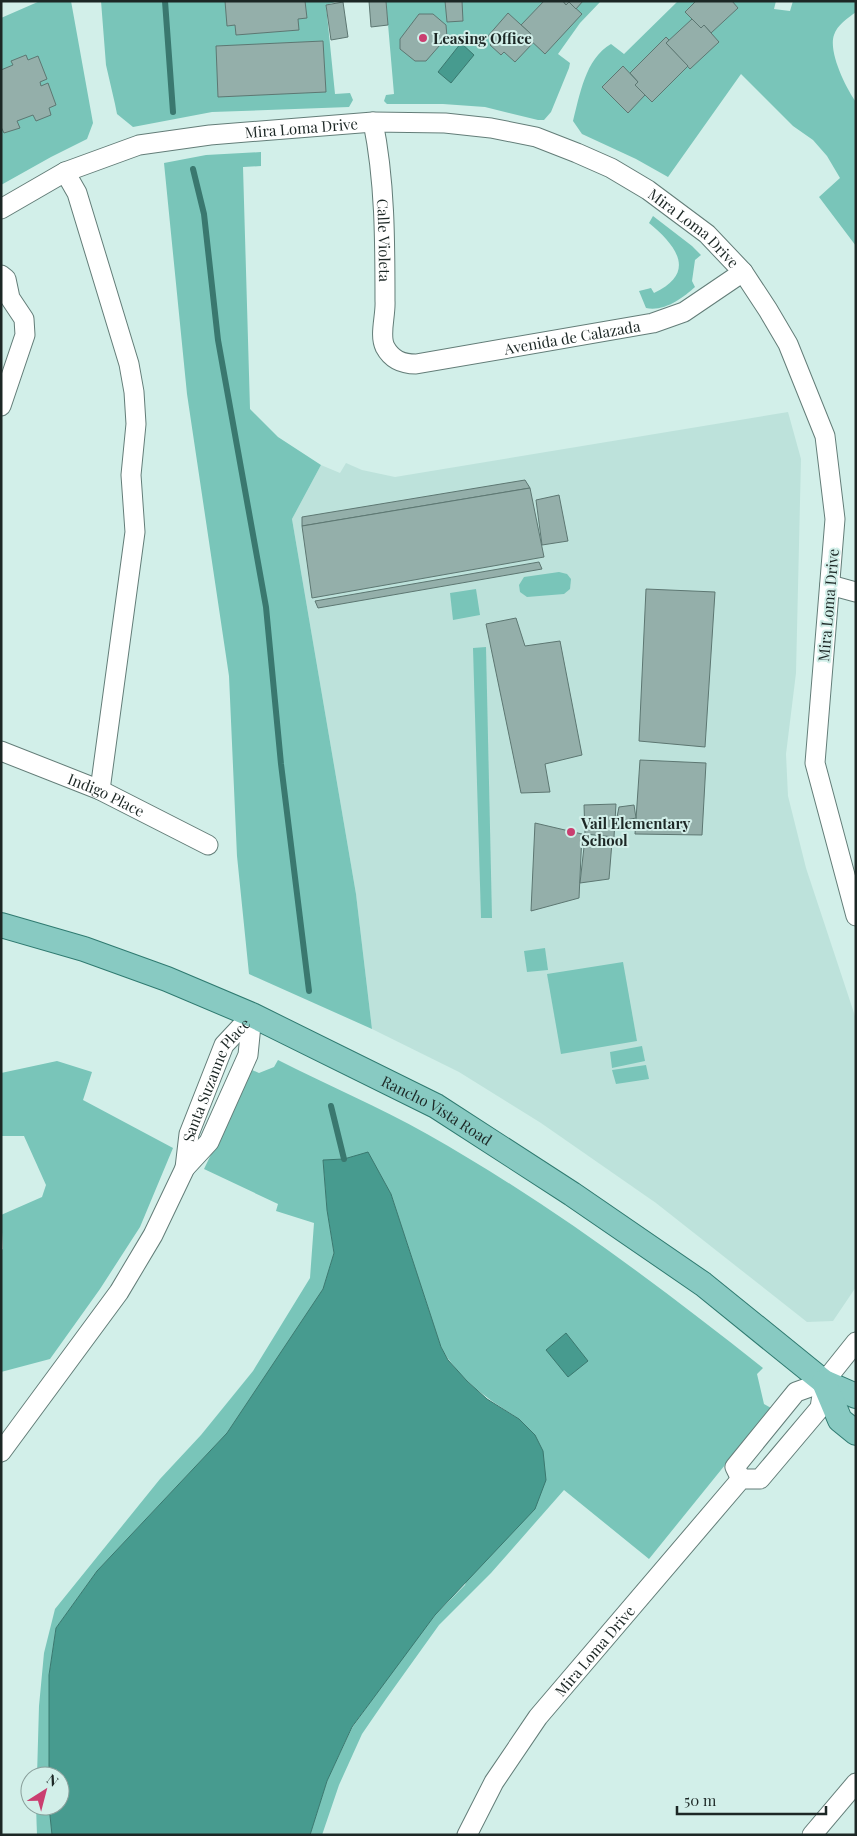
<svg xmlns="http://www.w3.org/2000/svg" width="857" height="1836" font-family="'Playfair Display',serif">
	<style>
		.built { fill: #bde2db }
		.green { fill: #79c5b9 }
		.water { fill: #479b8f; stroke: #3a786f }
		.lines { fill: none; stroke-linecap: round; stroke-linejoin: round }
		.stream { stroke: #3a786f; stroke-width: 6 }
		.building { fill: #94afaa; stroke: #5d7772 }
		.minor-casing { stroke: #637d78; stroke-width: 21 }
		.major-casing { stroke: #2f7a70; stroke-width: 26 }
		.minor { stroke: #fff; stroke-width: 19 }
		.major { stroke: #88cac2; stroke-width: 24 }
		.poi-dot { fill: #ca3e70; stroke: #d2efe9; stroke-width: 2 }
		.labels { text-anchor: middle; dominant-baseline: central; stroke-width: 4; stroke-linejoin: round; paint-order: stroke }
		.poi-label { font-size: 15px; font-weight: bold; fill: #1c2725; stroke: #d2efe9; text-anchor: start }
		.street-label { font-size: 15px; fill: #1c2725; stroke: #d2efe9 }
	</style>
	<rect width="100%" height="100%" fill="#d2efe9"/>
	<!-- built -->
	<polygon class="built" points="788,412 801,459 796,673 786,754 788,796 806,868 856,1019 856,1287 833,1321 807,1322 656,1203 541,1123 459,1072 372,1029 356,894 292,519 321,465 340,473 346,463 362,470 395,477"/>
	<!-- green -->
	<g class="green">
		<polygon points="40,1 71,1 93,123 87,139 51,157 1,185 1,18"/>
		<polygon points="101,1 338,1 326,5 335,94 350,93 353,100 349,107 212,112 133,127 117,114 115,104 106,65"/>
		<polygon points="386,1 601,1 580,23 558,54 570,63 569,68 551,112 544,120 538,120 485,107 443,104 387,104 384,101 386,95 394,94"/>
		<path d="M678,1H776L774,9L790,11L793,1H856V12C848,18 837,25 834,35C828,52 846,88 856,102V246L819,197L840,178L827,156L813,140L793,126L741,74L668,177L636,159L582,134L573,121C580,95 585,59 611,44L624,54Z"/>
		<polygon points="261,152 261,166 243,167 250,409 278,437 321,465 292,519 356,894 372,1029 249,974 237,856 229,676 187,394 164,163 206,155"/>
		<path d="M653,216L692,246L701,255L695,260L692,281L695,287C683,298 664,312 646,308L639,291L651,288L654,293C697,273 677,246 649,223Z"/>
		<polygon points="559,572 567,574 571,579 570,589 564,594 527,597 520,592 519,585 524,577"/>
		<polygon points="476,589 480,615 453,620 450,593"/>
		<polygon points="486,647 492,918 481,918 473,648"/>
		<polygon points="545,948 548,970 527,972 524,951"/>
		<polygon points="623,962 637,1041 561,1054 547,974"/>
		<polygon points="642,1046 645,1061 612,1068 610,1052"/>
		<path d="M278,1060C327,1085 379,1107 427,1134C546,1201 656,1283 763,1368L757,1374L764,1404L771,1408L649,1559L564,1490L491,1573L439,1625L386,1699L362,1734L339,1785L322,1835H310L327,1781L352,1728L406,1652L435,1615L465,1585L519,1419C488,1399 459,1380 441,1347L391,1194L368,1153L344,1159L323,1160L327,1210L334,1253L323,1289L227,1433L97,1571L56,1628L49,1675V1776H37L39,1706L44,1653L55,1609L160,1479L201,1435L253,1371L310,1278L314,1223L276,1211L278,1204L204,1169L252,1070L259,1073L274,1067Z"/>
		<polygon points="57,1061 92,1072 83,1100 173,1148 140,1227 100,1289 50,1359 1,1372 1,1250 3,1249 1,1215 42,1197 46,1185 24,1136 1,1136 1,1073"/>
		<polygon points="646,1065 649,1079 616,1084 612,1070"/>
		<polygon points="36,1806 49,1806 52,1835 37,1835"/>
	</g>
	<!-- water -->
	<g class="water">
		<polygon points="461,43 474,55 451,83 438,72"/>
		<polygon points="368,1152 391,1194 441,1347 448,1360 467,1381 487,1399 519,1419 535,1435 543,1451 546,1480 535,1509 435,1615 352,1727 327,1781 310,1835 52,1835 49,1806 60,1806 60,1776 49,1776 49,1675 56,1628 97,1571 227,1433 323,1289 334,1253 327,1210 323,1160 344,1159"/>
		<polygon points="566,1333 588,1361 568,1377 546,1350"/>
	</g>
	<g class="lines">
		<!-- stream -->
		<g class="stream">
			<polyline points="165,1 173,112"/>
			<polyline points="193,169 204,214 218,340 266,607 281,764 309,991"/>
			<polyline points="331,1106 344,1159"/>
		</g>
	</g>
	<!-- building -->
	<g class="building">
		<polygon points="225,1 305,1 307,18 298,19 299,30 236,35 235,25 227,26"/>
		<polygon points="369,1 386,1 388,25 371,27"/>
		<polygon points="445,1 462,1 463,21 447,22"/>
		<polygon points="544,1 563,1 566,5 569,2 582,14 545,54 527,37 531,34 521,25"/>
		<polygon points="563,1 583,1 576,9 569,2 566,5"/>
		<polygon points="696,1 732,1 738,8 711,33 704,25 701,28 685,12"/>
		<polygon points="343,2 348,37 331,40 326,5"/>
		<polygon points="508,13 531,34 527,37 533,43 515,62 504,52 501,55 490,45 493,41 488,36"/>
		<polygon points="419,14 433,14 446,25 447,37 426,61 415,61 400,49 400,39"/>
		<polygon points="692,19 701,28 704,25 719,42 690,69 666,43"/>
		<polygon points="666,37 669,40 666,43 688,66 652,102 635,85 638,82 630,73"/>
		<polygon points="323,41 326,92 218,97 216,46"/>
		<polygon points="26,55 28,60 38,56 47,79 40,82 41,86 48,83 56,105 49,108 51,115 36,121 33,115 17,121 20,128 4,133 1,127 1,70 13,65 11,61"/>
		<polygon points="623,66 638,82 635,85 645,95 628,113 602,87"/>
		<polygon points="525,480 530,488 302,526 302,517"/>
		<polygon points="530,488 544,557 312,598 302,526"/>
		<polygon points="559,495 568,541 542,545 536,500"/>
		<polygon points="539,562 542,569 318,608 315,601"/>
		<polygon points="646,589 715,592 705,747 639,741"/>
		<polygon points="516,618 525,646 560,641 582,755 545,764 550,792 521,793 486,624"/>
		<polygon points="640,760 706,763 702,835 635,834"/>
		<polygon points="616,804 614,837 585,834 584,805"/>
		<polygon points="634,805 636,818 616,822 619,807"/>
		<polygon points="535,823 582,834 579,898 531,911"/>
		<polygon points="585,838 612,842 609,879 580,883"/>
	</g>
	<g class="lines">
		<defs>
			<g id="minor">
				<path id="s1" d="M373,122C385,180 385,242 385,301C386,315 379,335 385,347C392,360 402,364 416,364L653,323L684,312L743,272"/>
				<polyline points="65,172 77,193 129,364 134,392 136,424 131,475 135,532 100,790"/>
				<path id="s2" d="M1,209L65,172L139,145L210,135L373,122L445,123L491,128L536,137L577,153L611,168L648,190L707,234L743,272L768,310L788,344L825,436L835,519L815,763L856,916"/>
				<polyline points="1,275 6,279 10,298 24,319 25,335 1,406"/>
				<polyline points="830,585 856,592"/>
				<path id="s3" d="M1,751L100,790L208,845"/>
				<path id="s4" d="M185,1168L189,1134L224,1045L252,1015"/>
				<polyline points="1,1452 119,1292 153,1235 185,1168 209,1142 248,1055 252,1015"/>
				<polyline points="741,1479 735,1467 796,1392 824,1382"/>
				<path id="s5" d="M467,1835L494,1782L538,1717L741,1479H760L820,1408L824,1382L856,1342"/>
				<polyline points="812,1835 856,1783"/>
			</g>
			<g id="major">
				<path id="s6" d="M1,925L84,949L167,979L252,1015L436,1106L572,1194L703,1284L824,1382L856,1396"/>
				<polyline points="824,1382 840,1420 856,1433"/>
			</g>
		</defs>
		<!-- minor casing -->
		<use href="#minor" class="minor-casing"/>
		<!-- major casing -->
		<use href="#major" class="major-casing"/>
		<!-- minor -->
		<use href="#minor" class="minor"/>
		<!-- major -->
		<use href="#major" class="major"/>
	</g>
	<!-- markers -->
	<g class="poi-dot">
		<circle cx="423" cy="38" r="5"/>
		<circle cx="571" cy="832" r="5"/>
	</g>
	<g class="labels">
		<!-- poi labels -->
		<g class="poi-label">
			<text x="433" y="38">Leasing Office</text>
			<text x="581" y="823">Vail Elementary<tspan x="581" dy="17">School</tspan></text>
		</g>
		<!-- street labels -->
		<g class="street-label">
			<text stroke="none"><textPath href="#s2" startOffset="316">Mira Loma Drive</textPath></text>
			<text stroke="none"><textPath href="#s2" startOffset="736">Mira Loma Drive</textPath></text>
			<text stroke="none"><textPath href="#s1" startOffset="119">Calle Violeta</textPath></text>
			<text stroke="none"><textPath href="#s1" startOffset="422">Avenida de Calazada</textPath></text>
			<text transform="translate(828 605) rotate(-85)">Mira Loma Drive</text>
			<text stroke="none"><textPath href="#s3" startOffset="114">Indigo Place</textPath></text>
			<text stroke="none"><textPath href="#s4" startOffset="95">Santa Suzanne Place</textPath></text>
			<text stroke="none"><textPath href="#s6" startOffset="475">Rancho Vista Road</textPath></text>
			<text stroke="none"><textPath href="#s5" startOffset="225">Mira Loma Drive</textPath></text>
		</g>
	</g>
	<!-- border -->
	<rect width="857" height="1836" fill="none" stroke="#1c2725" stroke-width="5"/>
	<!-- north arrow -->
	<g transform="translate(45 1791) rotate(36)"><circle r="24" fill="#d2efe9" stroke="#899f9b"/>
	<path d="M0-4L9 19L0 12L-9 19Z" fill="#ca3e70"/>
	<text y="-8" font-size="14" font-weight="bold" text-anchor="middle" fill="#1c2725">N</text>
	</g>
	<!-- scale -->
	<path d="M677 1806v8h149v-8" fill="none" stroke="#1c2725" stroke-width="2.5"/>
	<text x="684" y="1806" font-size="15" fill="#1c2725" stroke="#d2efe9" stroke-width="4" paint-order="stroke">50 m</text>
</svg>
